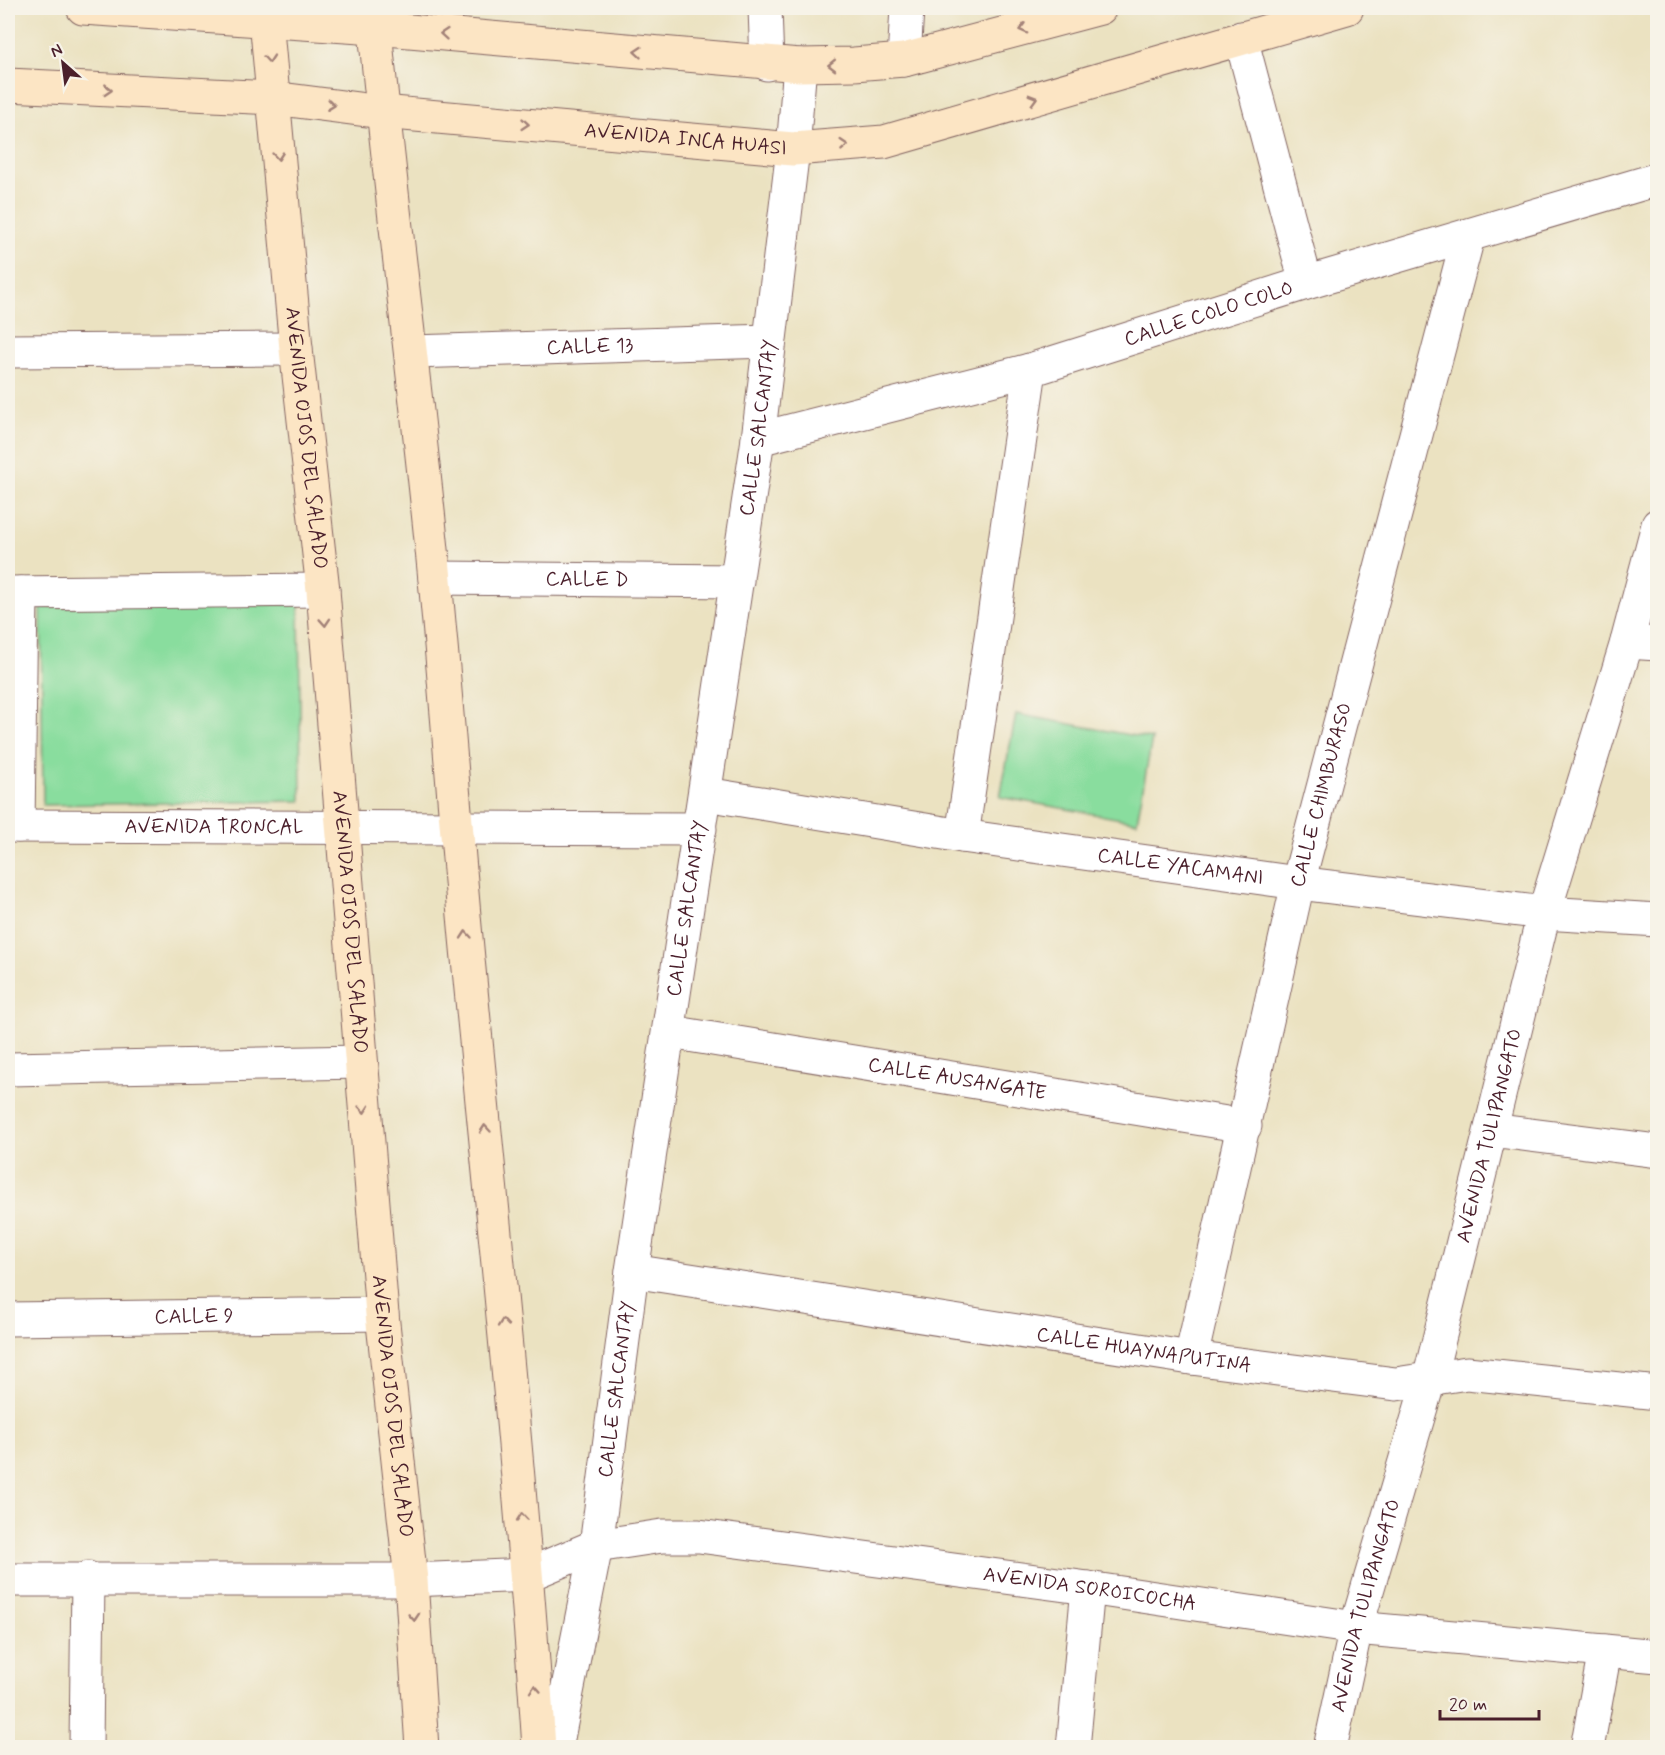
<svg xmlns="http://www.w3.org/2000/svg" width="1665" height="1755" font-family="Mynerve,sans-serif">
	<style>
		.green { fill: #89dd9e; stroke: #6a7e64; stroke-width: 1.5 }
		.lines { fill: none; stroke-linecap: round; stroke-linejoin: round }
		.street-casing { stroke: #826360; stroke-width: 35 }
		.secondary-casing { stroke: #826360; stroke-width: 35 }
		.street { stroke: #fff; stroke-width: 33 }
		.secondary { stroke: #fce5c4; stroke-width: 33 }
		.oneway { stroke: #a38278 }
		.labels { text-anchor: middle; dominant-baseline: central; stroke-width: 4.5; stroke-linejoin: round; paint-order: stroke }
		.street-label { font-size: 20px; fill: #4a1f2b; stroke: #f7f3e8 }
	</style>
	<rect width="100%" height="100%" fill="#f7f3e8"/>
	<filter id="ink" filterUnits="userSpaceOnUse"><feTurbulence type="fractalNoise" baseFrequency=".0167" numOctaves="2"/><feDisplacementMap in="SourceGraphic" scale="12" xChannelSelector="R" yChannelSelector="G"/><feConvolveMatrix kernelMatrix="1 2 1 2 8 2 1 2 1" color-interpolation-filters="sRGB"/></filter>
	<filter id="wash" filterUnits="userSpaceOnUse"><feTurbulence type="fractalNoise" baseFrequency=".008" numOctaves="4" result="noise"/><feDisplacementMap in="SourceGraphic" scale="24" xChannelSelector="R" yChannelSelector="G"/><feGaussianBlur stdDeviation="1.35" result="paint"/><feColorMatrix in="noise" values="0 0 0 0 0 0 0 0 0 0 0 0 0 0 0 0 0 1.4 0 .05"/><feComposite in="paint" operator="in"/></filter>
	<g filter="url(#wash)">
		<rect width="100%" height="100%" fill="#ebe2c1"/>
		<!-- green -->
		<g class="green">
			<polygon points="299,604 301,801 43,805 41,607"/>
			<polygon points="1016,714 1152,739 1137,822 1000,797"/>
		</g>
	</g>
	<g filter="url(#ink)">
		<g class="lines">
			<defs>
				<g id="street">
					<polyline points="765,8 767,64"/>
					<polyline points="1241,38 1306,283"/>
					<polyline points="904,60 907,8"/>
					<polyline points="8,351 296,349"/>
					<path id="s1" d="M412,352L769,341"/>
					<path id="s2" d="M758,439L1030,370L1306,283L1658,179"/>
					<path id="s3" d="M435,578L737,581"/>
					<polyline points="8,593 323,590"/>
					<polyline points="1627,642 1658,644"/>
					<path id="s4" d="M706,794L962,836L1298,883L1544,913L1658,920"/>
					<path id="s5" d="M8,826L700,829"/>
					<polyline points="18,826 21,593"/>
					<polyline points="962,836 1030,370"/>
					<path id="s6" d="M670,1032L1245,1126"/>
					<polyline points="8,1069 360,1062"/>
					<polyline points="1491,1130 1658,1151"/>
					<path id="s7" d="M632,1271L1191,1358L1396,1384L1467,1373L1658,1393"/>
					<path id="s8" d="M8,1319L382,1314"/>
					<path id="s9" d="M1191,1358L1298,883L1468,237"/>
					<path id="s10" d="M8,1580H411L527,1575L596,1546L662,1536H699L1088,1588L1356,1628L1658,1656"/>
					<polyline points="86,1748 88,1578"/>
					<path id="s11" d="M556,1748L596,1546L632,1271L758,439L793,149L800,65"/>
					<polyline points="1073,1748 1088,1588"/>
					<path id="s12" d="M1330,1748L1356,1628L1429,1380L1544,913L1627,642L1658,525"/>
					<polyline points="1587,1748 1605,1651"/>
				</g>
				<g id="secondary">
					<polyline points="83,8 375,28 800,65 854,64 904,60 1100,8"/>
					<path id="s13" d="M265,8L296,349L323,590L382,1314L411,1580L422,1748"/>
					<path d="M373,8C389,185 413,363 431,540C446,683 455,826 469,969C494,1228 522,1487 539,1748"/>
					<path id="s14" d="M8,85L273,98L382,112L793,149L884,142L1347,8"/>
				</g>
			</defs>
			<!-- street casing -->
			<use href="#street" class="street-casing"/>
			<!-- secondary casing -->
			<use href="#secondary" class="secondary-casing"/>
			<!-- street -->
			<use href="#street" class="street"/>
			<!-- secondary -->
			<use href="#secondary" class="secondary"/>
		</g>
		<!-- one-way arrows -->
		<defs><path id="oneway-chevron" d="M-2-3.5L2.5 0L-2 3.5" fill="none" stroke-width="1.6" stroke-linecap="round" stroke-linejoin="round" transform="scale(1.5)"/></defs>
		<g class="oneway">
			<use href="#oneway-chevron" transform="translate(1023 29) rotate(165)"/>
			<use href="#oneway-chevron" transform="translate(444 34) rotate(-175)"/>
			<use href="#oneway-chevron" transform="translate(638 52) rotate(-175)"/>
			<use href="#oneway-chevron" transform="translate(269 59) rotate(85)"/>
			<use href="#oneway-chevron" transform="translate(832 65) rotate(179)"/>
			<use href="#oneway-chevron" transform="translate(108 90) rotate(3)"/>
			<use href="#oneway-chevron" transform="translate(1033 99) rotate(-16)"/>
			<use href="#oneway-chevron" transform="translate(331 105) rotate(7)"/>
			<use href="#oneway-chevron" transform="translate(525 124) rotate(5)"/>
			<use href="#oneway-chevron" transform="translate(844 145) rotate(-4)"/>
			<use href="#oneway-chevron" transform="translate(278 156) rotate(85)"/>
			<use href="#oneway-chevron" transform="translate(325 622) rotate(86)"/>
			<use href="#oneway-chevron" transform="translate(466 935) rotate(-95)"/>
			<use href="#oneway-chevron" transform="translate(364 1109) rotate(85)"/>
			<use href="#oneway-chevron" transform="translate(485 1129) rotate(-95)"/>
			<use href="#oneway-chevron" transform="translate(503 1323) rotate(-95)"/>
			<use href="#oneway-chevron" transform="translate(522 1517) rotate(-95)"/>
			<use href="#oneway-chevron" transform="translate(414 1617) rotate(86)"/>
			<use href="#oneway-chevron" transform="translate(535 1689) rotate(-94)"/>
		</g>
	</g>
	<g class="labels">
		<!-- street labels -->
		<g class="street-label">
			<text stroke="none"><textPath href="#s14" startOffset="680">AVENIDA INCA HUASI</textPath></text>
			<text stroke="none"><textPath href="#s2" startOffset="468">CALLE COLO COLO</textPath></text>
			<text stroke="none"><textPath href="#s1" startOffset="178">CALLE 13</textPath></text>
			<text stroke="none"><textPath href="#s11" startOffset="1336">CALLE SALCANTAY</textPath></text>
			<text stroke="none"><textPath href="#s13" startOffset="432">AVENIDA OJOS DEL SALADO</textPath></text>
			<text stroke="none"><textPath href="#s3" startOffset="152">CALLE D</textPath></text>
			<text stroke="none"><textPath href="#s9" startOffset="578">CALLE CHIMBURASO</textPath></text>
			<text stroke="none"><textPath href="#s5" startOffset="206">AVENIDA TRONCAL</textPath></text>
			<text stroke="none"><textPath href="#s4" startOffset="480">CALLE YACAMANI</textPath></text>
			<text stroke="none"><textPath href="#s11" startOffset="850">CALLE SALCANTAY</textPath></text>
			<text stroke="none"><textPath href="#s13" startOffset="918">AVENIDA OJOS DEL SALADO</textPath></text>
			<text stroke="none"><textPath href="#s6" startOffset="291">CALLE AUSANGATE</textPath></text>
			<text stroke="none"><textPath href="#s12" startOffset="633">AVENIDA TULIPANGATO</textPath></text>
			<text stroke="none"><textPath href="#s8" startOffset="186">CALLE 9</textPath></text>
			<text stroke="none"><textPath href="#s7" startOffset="518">CALLE HUAYNAPUTINA</textPath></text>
			<text stroke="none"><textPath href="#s11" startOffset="364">CALLE SALCANTAY</textPath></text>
			<text stroke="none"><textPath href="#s13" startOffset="1404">AVENIDA OJOS DEL SALADO</textPath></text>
			<text stroke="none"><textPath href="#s10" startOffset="1092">AVENIDA SOROICOCHA</textPath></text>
			<text stroke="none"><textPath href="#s12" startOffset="147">AVENIDA TULIPANGATO</textPath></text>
		</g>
	</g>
	<!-- margin -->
	<rect width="1665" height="1755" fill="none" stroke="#f7f3e8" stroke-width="30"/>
	<!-- north arrow -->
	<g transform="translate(63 63) rotate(332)" stroke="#f7f3e8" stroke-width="4.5" paint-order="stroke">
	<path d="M0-4.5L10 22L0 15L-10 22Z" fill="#4a1f2b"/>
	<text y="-9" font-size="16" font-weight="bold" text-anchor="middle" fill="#4a1f2b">N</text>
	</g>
	<!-- scale -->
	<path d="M1440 1710v9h99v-9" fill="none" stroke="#4a1f2b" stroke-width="3"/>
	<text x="1449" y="1710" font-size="18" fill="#4a1f2b" stroke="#f7f3e8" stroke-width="4.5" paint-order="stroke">20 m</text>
</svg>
